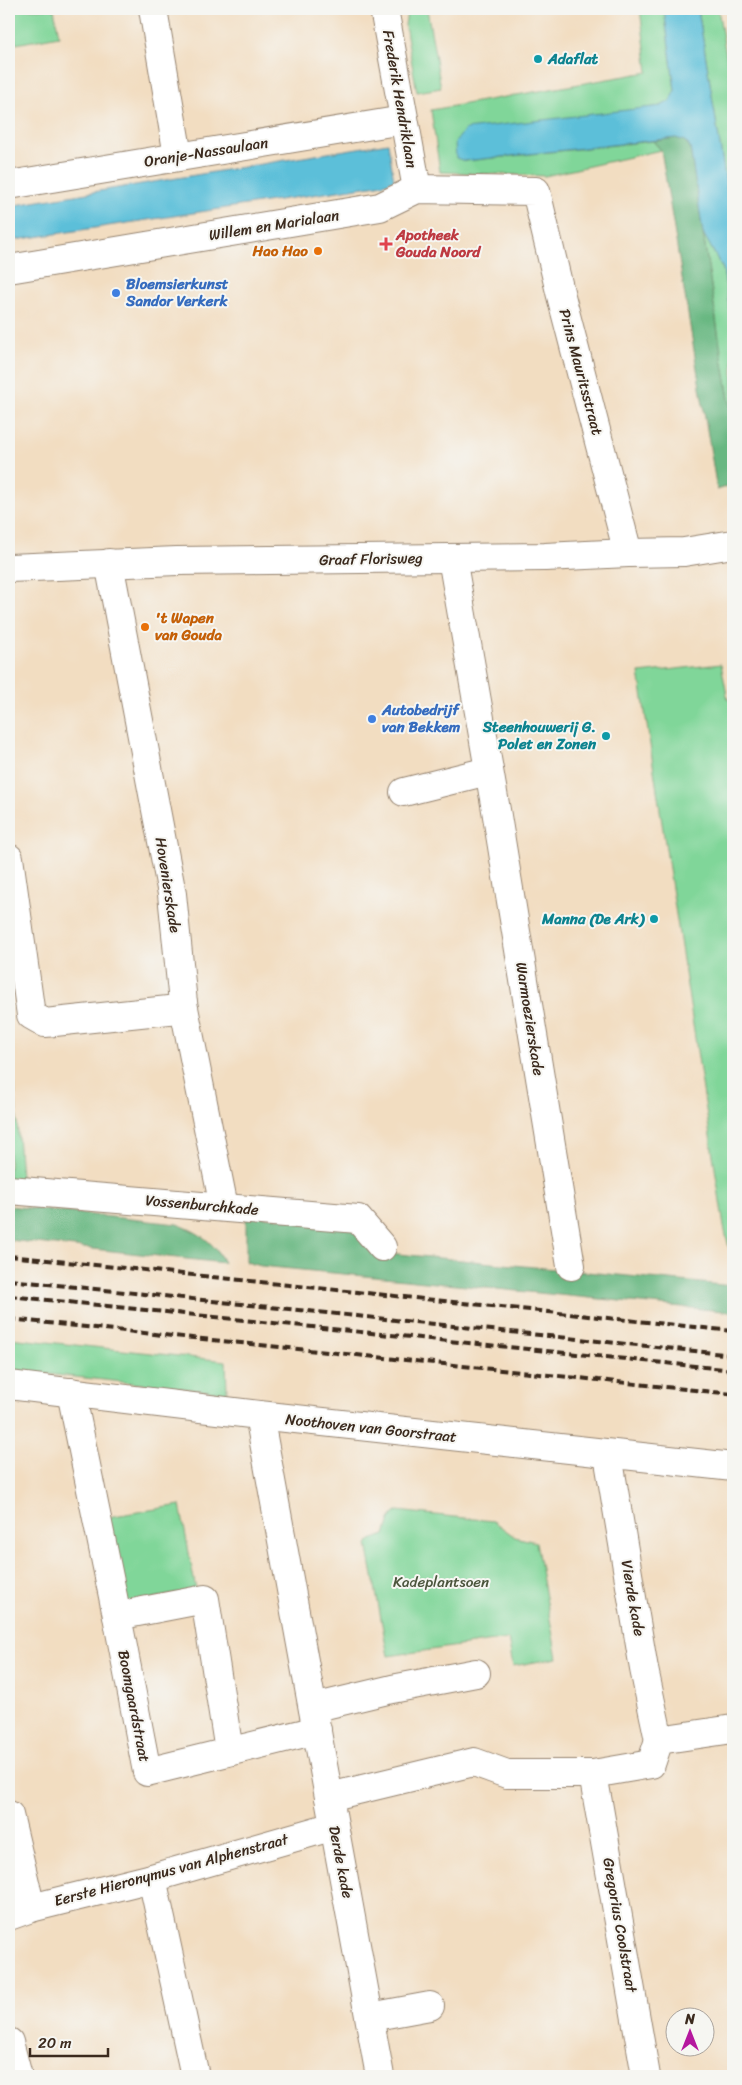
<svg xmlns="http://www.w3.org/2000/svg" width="742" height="2085" font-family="Sriracha,sans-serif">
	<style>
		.green { fill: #80d699; stroke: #5e805c }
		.forest { fill: #68b781; stroke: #527050 }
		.water { fill: #5bbfd9; stroke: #4b747c }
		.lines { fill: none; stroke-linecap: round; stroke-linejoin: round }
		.minor-casing { stroke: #968470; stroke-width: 30 }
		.minor { stroke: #fff; stroke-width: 28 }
		.rail { stroke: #3b2a1e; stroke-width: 4; stroke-dasharray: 8 4; stroke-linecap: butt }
		.culture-dot { fill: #0f9aa8; stroke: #f6f6f2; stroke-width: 2 }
		.health-dot { fill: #e0444e; stroke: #f6f6f2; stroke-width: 2 }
		.food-dot { fill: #e8710a; stroke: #f6f6f2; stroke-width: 2 }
		.shop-dot { fill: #3f7fe0; stroke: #f6f6f2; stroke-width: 2 }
		.labels { text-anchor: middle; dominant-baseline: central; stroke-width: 4; stroke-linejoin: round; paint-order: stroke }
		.culture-label { font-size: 15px; font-weight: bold; fill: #0d838f; stroke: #f6f6f2; text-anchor: end }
		.street-label { font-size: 15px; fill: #3b2a1e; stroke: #f6f6f2 }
		.health-label { font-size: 15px; font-weight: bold; fill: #be3a42; stroke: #f6f6f2; text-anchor: start }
		.food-label { font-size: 15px; font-weight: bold; fill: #c56008; stroke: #f6f6f2; text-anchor: end }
		.shop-label { font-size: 15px; font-weight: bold; fill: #366cbe; stroke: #f6f6f2; text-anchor: start }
		.park-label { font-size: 15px; fill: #4c553d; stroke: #f6f6f2 }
	</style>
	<rect width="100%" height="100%" fill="#f6f6f2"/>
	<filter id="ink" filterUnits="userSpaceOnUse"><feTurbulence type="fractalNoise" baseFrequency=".02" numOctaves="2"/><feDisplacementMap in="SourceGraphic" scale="10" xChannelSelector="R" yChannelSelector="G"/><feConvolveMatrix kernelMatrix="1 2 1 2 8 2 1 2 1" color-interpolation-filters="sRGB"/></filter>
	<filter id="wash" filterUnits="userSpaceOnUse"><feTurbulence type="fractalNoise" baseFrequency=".0096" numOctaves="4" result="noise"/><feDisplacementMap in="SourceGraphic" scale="20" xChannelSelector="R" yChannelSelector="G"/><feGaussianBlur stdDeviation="1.12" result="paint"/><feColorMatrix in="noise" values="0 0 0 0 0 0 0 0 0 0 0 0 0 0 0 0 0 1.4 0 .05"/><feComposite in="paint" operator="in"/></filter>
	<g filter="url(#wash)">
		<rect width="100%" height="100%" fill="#f2ddc1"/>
		<!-- green -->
		<g class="green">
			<polygon points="10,9 54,9 59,36 16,44"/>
			<polygon points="411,9 427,9 441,88 417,92 405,25 407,12"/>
			<polygon points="640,9 664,9 675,90 670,101 661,106 465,161 653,141 661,150 545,176 440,172 431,110 648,72"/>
			<polygon points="698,9 718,9 733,95 733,226"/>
			<polygon points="703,233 723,269 733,331 733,422 721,352"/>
			<polygon points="721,664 728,700 733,700 733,1264 724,1227 639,673"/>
			<polygon points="9,1064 13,1064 22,1191 9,1189"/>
			<polygon points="9,1338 226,1361 227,1393 9,1370"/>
			<polygon points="180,1505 196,1590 124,1604 108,1517"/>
			<polygon points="397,1511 493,1521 515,1537 536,1542 557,1658 513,1666 508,1639 388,1656 367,1544 371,1540 385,1535 390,1519"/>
		</g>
		<!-- forest -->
		<g class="forest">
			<polygon points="676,138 685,141 690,147 721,352 733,422 733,485 717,490 661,150 653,141"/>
			<path d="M9,1206L177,1224C198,1232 214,1241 224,1263L9,1240Z"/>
			<polygon points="246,1215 357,1226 377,1252 733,1286 733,1312 261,1266 246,1262"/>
		</g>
		<!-- water -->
		<g class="water">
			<polygon points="664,9 698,9 733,226 733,331 723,269 703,233 690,147 685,141 676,138 465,161 456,158 455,142 466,129 661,106 670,101 675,90"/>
			<polygon points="388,143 394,180 384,184 9,241 9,206"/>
		</g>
	</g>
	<g filter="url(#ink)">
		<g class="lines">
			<defs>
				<g id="minor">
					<polyline points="153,9 178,156"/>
					<polyline points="384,9 417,189"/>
					<polyline points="9,185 403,120"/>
					<polyline points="9,269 380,207 417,189 536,191 561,296 628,553"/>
					<polyline points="452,558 496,810 571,1266"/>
					<polyline points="109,563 172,894 183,1003 224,1207"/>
					<polyline points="9,568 177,561 545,557 628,553 684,552 733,544"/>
					<polyline points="404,792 488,771"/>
					<polyline points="9,858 31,1015 45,1023 178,1009 183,1003"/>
					<polyline points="9,1190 358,1219 382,1247"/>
					<polyline points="9,1385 259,1415 733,1467"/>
					<polyline points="71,1392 117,1616"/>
					<polyline points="259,1415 380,2076"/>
					<polyline points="608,1455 644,1669 659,1740"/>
					<polyline points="313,1708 392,1689 476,1673"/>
					<polyline points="229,1751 205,1599 117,1616 147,1772 317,1730"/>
					<polyline points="593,1774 646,2076"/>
					<polyline points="329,1797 474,1762 507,1774 593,1774 651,1764 659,1740 733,1729"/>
					<polyline points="9,1815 31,1908"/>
					<polyline points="152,1878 195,2076"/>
					<polyline points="9,1916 31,1908 152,1878 334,1826"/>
					<polyline points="370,2017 430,2006"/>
					<polyline points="9,2042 18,2076"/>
				</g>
			</defs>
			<!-- minor casing -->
			<use href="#minor" class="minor-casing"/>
			<!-- minor -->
			<use href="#minor" class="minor"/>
			<!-- rail -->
			<g class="rail">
				<polyline points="9,1256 733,1331"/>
				<polyline points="9,1280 733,1355"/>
				<polyline points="9,1296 733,1370"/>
				<polyline points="9,1319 733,1394"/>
			</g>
		</g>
	</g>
	<!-- markers -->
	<g class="culture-dot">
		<circle cx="538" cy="59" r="5"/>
		<circle cx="606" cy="736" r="5"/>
		<circle cx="654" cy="919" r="5"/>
	</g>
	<path class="health-dot" d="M383.5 236.5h5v5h5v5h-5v5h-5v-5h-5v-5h5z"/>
	<g class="food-dot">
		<circle cx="318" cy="251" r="5"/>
		<circle cx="145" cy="627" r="5"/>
	</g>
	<g class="shop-dot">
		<circle cx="116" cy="293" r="5"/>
		<circle cx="372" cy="719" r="5"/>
	</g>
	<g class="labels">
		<!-- culture labels -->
		<g class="culture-label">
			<text x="548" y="59" text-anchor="start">Adaflat</text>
			<text x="596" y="727">Steenhouwerij G.<tspan x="596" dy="17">Polet en Zonen</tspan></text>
			<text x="644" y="919">Manna (De Ark)</text>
		</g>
		<!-- street labels -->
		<g class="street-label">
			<text transform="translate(400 99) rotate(80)">Frederik Hendriklaan</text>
			<text transform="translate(206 152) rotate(-9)">Oranje-Nassaulaan</text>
			<text transform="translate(274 225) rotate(-9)">Willem en Marialaan</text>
			<text transform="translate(581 372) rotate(75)">Prins Mauritsstraat</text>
			<text transform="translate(371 559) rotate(-1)">Graaf Florisweg</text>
			<text transform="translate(168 885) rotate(81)">Hovenierskade</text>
			<text transform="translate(530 1019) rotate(81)">Warmoezierskade</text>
			<text transform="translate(202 1205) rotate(5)">Vossenburchkade</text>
			<text transform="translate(371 1428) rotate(6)">Noothoven van Goorstraat</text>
			<text transform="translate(633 1598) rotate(80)">Vierde kade</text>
			<text transform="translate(134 1706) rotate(79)">Boomgaardstraat</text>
			<text transform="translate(341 1862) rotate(79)">Derde kade</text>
			<text transform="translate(171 1870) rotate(-15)">Eerste Hieronymus van Alphenstraat</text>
			<text transform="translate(620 1925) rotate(80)">Gregorius Coolstraat</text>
		</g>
		<!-- health labels -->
		<g class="health-label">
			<text x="396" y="235">Apotheek<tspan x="396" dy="17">Gouda Noord</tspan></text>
		</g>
		<!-- food labels -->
		<g class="food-label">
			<text x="308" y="251">Hao Hao</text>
			<text x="155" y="618" text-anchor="start">'t Wapen<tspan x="155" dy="17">van Gouda</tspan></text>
		</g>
		<!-- shop labels -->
		<g class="shop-label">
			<text x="126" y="284">Bloemsierkunst<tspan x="126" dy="17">Sandor Verkerk</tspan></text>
			<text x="382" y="710">Autobedrijf<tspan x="382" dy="17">van Bekkem</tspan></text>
		</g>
		<!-- park labels -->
		<g class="park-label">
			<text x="441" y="1582">Kadeplantsoen</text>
		</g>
	</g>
	<!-- margin -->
	<rect width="742" height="2085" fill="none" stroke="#f6f6f2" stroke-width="30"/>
	<!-- north arrow -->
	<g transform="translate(690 2032)"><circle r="24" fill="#f6f6f2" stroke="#aba49d"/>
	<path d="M0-4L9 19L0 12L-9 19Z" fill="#b5179e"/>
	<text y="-8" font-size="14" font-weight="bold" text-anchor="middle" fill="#3b2a1e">N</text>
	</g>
	<!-- scale -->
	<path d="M30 2048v8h78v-8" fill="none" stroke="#3b2a1e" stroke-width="2.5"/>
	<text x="38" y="2048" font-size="15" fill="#3b2a1e" stroke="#f6f6f2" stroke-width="4" paint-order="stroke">20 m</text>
</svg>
